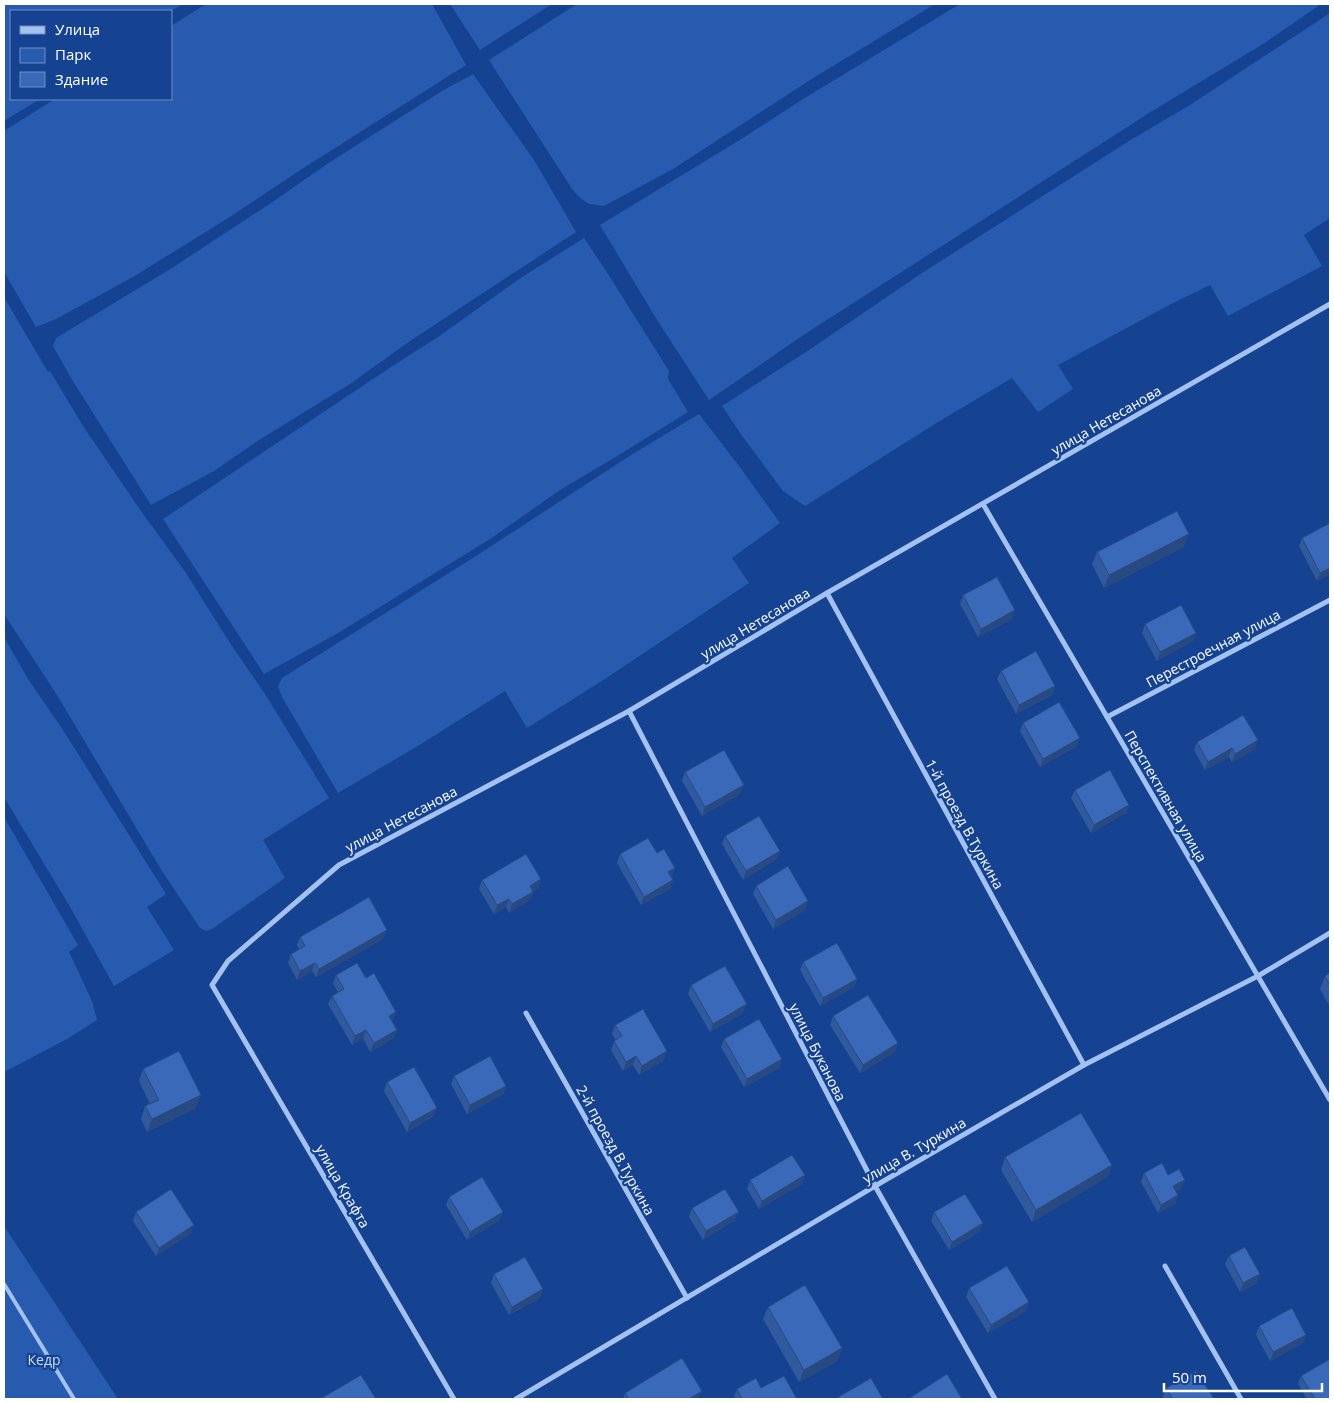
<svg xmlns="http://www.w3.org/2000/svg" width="1334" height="1403" font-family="'Open Sans',sans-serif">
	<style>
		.green { fill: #275bb0 }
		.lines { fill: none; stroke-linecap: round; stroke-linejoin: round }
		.service { stroke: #a3c1f1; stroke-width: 4 }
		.minor { stroke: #a3c1f1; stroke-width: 5 }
		.wall { fill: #315a9e }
		.shaded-wall { fill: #284a81 }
		.building { fill: #3969b8; stroke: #284a81 }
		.labels { text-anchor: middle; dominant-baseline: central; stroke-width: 4.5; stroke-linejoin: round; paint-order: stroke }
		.street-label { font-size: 14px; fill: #fff; stroke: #154392 }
		.park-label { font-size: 14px; fill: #caddfc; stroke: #154392 }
	</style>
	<rect width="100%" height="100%" fill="#154392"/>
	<!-- green -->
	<g class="green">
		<polygon points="4,4 183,4 171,11 11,11 11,99 40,99 4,121"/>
		<polygon points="206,4 432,4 466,65 305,167 225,220 133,277 56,319 36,327 4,272 4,131 55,99 171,99 171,26"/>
		<polygon points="450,4 552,4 480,50"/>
		<polygon points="577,4 935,4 810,80 673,169 604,206 589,204 580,198 572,189 489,60"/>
		<polygon points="960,4 1321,4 1263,44 1149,113 805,334 709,400 659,323 600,225 743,138 803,99"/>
		<polygon points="1330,13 1330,218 1304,235 1322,266 1228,316 1210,285 1173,303 1058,365 1073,389 1038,412 1012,378 938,422 805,506 783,491 743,437 722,406 806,352 922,273 1129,141 1190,105"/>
		<polygon points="473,74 534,160 576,232 410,341 350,384 259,440 214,471 151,505 71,378 53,346 56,338 172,268 274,201 327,164 442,91"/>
		<polygon points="584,238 608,274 669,371 668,379 688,412 614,458 560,490 490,539 338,633 264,674 163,519 391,367 438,337 519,279"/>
		<polygon points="4,297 48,372 50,371 83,426 141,511 186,573 230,643 265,694 329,798 263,840 285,878 212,929 206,931 200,928 162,871 57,695 4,614"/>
		<polygon points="699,414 739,466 780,523 732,558 749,583 605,679 527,728 505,691 421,744 338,793 282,697 278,686 282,678 476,556 631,455"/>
		<polygon points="4,637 28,679 63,730 166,894 147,907 174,950 114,986 69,905 4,797"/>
		<polygon points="4,817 78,945 69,952 92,1001 97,1020 67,1039 4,1072"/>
		<polygon points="4,1226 118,1399 4,1399"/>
	</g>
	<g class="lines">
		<!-- service -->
		<polyline class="service" points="4,1284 74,1399"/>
		<!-- minor -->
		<g class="minor">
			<polyline points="983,504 1330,1100"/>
			<polyline points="827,593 1084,1065"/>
			<polyline points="629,711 875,1186 995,1399"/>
			<polyline points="1107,717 1330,600"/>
			<polyline points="526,1013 687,1298"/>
			<polyline points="1165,1266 1241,1399"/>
			<polyline points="454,1399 212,985 228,961 339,865 629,711 827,593 1330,304"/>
			<polyline points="516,1399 875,1186 1084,1065 1258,976 1330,933"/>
		</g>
	</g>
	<!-- wall -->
	<g class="wall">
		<polygon points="1330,524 1330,574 1317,581 1299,546 1302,538"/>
		<polygon points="1184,547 1104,588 1092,564 1097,552"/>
		<polygon points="963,595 1012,619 978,637 960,604"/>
		<polygon points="1145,624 1196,633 1193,641 1157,661 1142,633"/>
		<polygon points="1001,671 1055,686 1052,695 1016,714 997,679"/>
		<polygon points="1023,723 1077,746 1040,767 1020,731"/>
		<polygon points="1197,742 1255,749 1232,762 1229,757 1205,770 1194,750"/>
		<polygon points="685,772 740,794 702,816 682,781"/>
		<polygon points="1075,790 1129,805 1126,813 1091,833 1071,798"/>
		<polygon points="725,836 780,851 777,859 743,880 722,844"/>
		<polygon points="657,853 672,877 670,889 641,905 617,863 620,854"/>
		<polygon points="541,879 538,888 533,891 533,892 530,900 509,913 506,907 494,914 479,889 482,880"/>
		<polygon points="756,886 805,910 773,929 753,894"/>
		<polygon points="300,937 384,938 316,977 312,971 297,980 288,963 291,954 299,950 297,945"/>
		<polygon points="803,962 857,979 854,987 820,1006 800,970"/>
		<polygon points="1330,973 1330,1007 1320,989 1325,976"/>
		<polygon points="336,975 366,978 393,1020 392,1021 394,1038 370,1052 363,1038 352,1045 328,1004 332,996 338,992 333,984"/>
		<polygon points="691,985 743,1013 710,1032 688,994"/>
		<polygon points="833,1016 895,1052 860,1073 830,1025"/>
		<polygon points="615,1025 664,1060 639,1075 633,1065 623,1071 611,1050 614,1041 616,1040 612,1034"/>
		<polygon points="724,1039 782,1059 779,1068 744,1087 721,1047"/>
		<polygon points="143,1069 196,1108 147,1132 141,1119 145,1106 150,1104 139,1081"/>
		<polygon points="454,1076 506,1086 503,1094 467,1114 451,1084"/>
		<polygon points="387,1082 434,1116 407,1132 384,1091"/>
		<polygon points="1005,1157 1112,1165 1107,1177 1032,1222 1001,1170"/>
		<polygon points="1144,1173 1168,1175 1182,1188 1176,1191 1178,1195 1175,1204 1158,1213 1141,1182"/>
		<polygon points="750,1180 802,1184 759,1209 747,1189"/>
		<polygon points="449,1197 500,1220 467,1240 446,1205"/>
		<polygon points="692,1208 735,1220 703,1240 689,1217"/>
		<polygon points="136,1212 191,1233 156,1256 133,1221"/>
		<polygon points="934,1212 983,1223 979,1232 949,1250 931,1221"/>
		<polygon points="1229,1256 1257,1283 1240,1292 1225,1264"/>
		<polygon points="494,1274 540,1298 509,1315 491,1283"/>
		<polygon points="969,1288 1026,1311 988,1333 966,1297"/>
		<polygon points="768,1307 842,1348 837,1361 799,1382 763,1319"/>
		<polygon points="1259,1326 1306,1335 1303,1343 1270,1361 1256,1335"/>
		<polygon points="1301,1376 1330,1399 1307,1399 1298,1384"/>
		<polygon points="761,1388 797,1399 735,1399 734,1397 737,1389"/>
		<polygon points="1166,1388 1214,1399 1164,1399 1163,1397"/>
		<polygon points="625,1393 699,1399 623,1399"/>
	</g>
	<!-- shaded-wall -->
	<g class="shaded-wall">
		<polygon points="1189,534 1184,547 1104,588 1109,575"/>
		<polygon points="1330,568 1330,574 1317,581 1320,573"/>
		<polygon points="1015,610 1012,619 978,637 981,629"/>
		<polygon points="1196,633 1193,641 1157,661 1160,652"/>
		<polygon points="1055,686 1052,695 1016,714 1019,705"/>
		<polygon points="1080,738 1077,746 1040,767 1043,759"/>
		<polygon points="1258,740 1255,749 1232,762 1235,754"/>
		<polygon points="1232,748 1229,757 1205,770 1208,762"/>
		<polygon points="744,785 740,794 702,816 705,807"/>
		<polygon points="1129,805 1126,813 1091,833 1094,825"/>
		<polygon points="780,851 777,859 743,880 746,871"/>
		<polygon points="675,868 672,877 665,881 668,872"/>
		<polygon points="541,879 538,888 527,895 530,886"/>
		<polygon points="673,880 670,889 641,905 644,897"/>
		<polygon points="533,892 530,900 509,913 512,904"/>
		<polygon points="509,899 506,907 494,914 497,905"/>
		<polygon points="808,901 805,910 773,929 776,920"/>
		<polygon points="387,930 384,938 316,977 319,969"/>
		<polygon points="315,963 312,971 297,980 300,971"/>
		<polygon points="857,979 854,987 820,1006 823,998"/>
		<polygon points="747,1004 743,1013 710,1032 713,1024"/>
		<polygon points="396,1012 393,1020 386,1024 389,1016"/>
		<polygon points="366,1030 363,1038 352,1045 355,1036"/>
		<polygon points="397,1030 394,1038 370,1052 374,1043"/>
		<polygon points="898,1043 895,1052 860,1073 863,1065"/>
		<polygon points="667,1051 664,1060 639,1075 642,1066"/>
		<polygon points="636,1056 633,1065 623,1071 626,1062"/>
		<polygon points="782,1059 779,1068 744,1087 747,1079"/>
		<polygon points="506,1086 503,1094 467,1114 470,1105"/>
		<polygon points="201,1095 196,1108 147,1132 152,1119"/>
		<polygon points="437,1108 434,1116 407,1132 410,1123"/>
		<polygon points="1112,1165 1107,1177 1032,1222 1036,1210"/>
		<polygon points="805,1175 802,1184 759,1209 762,1201"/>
		<polygon points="1185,1180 1182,1188 1170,1195 1173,1186"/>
		<polygon points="1178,1195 1175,1204 1158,1213 1161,1205"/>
		<polygon points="503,1212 500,1220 467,1240 470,1232"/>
		<polygon points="739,1212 735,1220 703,1240 706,1231"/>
		<polygon points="983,1223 979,1232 949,1250 952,1242"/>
		<polygon points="194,1225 191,1233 156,1256 159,1248"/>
		<polygon points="1260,1274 1257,1283 1240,1292 1243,1283"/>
		<polygon points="543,1289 540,1298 509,1315 512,1307"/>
		<polygon points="1029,1302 1026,1311 988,1333 991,1325"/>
		<polygon points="1306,1335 1303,1343 1270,1361 1273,1352"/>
		<polygon points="842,1348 837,1361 799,1382 804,1370"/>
		<polygon points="702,1391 699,1399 689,1399"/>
	</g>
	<!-- building -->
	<g class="building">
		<polygon points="1177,511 1189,534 1109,575 1097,552"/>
		<polygon points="1330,523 1330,568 1320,573 1302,538"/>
		<polygon points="997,577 1015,610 981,629 963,595"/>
		<polygon points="1181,605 1196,633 1160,652 1145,624"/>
		<polygon points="1036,651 1055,686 1019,705 1001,671"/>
		<polygon points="1059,702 1080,738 1043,759 1023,723"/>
		<polygon points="1243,715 1258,740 1235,754 1232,748 1208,762 1197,742"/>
		<polygon points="724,750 744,785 705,807 685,772"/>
		<polygon points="1110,770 1129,805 1094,825 1075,790"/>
		<polygon points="759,816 780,851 746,871 725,836"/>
		<polygon points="648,838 657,853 664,849 675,868 668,872 673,880 644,897 620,854"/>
		<polygon points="526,854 541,879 530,886 533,892 512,904 509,899 497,905 482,880"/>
		<polygon points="788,866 808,901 776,920 756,886"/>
		<polygon points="369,897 387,930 319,969 315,963 300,971 291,954 305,946 300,937"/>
		<polygon points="837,943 857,979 823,998 803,962"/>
		<polygon points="357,963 366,978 374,973 396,1012 389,1016 397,1030 374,1043 366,1030 355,1036 332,996 344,989 336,975"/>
		<polygon points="725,966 747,1004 713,1024 691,985"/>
		<polygon points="1330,973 1330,986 1325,976"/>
		<polygon points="868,995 898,1043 863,1065 833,1016"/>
		<polygon points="643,1009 667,1051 642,1066 636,1056 626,1062 614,1041 622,1036 615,1025"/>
		<polygon points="759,1019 782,1059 747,1079 724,1039"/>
		<polygon points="179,1051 201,1095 152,1119 145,1106 159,1100 143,1069"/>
		<polygon points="490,1056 506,1086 470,1105 454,1076"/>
		<polygon points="414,1067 437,1108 410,1123 387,1082"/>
		<polygon points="1081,1113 1112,1165 1036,1210 1005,1157"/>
		<polygon points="792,1155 805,1175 762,1201 750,1180"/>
		<polygon points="1162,1163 1168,1175 1179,1169 1185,1180 1173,1186 1178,1195 1161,1205 1144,1173"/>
		<polygon points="482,1177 503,1212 470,1232 449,1197"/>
		<polygon points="171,1189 194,1225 159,1248 136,1212"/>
		<polygon points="725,1189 739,1212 706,1231 692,1208"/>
		<polygon points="965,1194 983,1223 952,1242 934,1212"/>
		<polygon points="1245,1247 1260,1274 1243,1283 1229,1256"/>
		<polygon points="525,1257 543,1289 512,1307 494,1274"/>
		<polygon points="1007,1266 1029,1302 991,1325 969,1288"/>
		<polygon points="805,1285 842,1348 804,1370 768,1307"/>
		<polygon points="1292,1308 1306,1335 1273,1352 1259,1326"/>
		<polygon points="682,1358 702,1391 689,1399 629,1399 625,1393"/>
		<polygon points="1330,1359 1330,1399 1315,1399 1301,1376"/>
		<polygon points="1196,1371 1214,1399 1173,1399 1166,1388"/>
		<polygon points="947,1374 962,1399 908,1399"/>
		<polygon points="361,1375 376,1399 320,1399"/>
		<polygon points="784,1376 797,1399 742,1399 737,1389 756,1378 761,1388"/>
		<polygon points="871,1378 883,1399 835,1399"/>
	</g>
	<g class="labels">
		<!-- street labels -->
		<g class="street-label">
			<text transform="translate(1106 420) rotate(-30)">улица Нетесанова</text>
			<text transform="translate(755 623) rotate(-31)">улица Нетесанова</text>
			<text transform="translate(1213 648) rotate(-28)">Перестроечная улица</text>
			<text transform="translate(1166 796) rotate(60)">Перспективная улица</text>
			<text transform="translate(401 819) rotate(-28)">улица Нетесанова</text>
			<text transform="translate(965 824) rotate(61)">1-й проезд В.Туркина</text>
			<text transform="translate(818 1052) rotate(63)">улица Буканова</text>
			<text transform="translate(616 1150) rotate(61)">2-й проезд В.Туркина</text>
			<text transform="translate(914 1150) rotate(-30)">улица В. Туркина</text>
			<text transform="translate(343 1186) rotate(60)">улица Крафта</text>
		</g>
		<!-- park labels -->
		<g class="park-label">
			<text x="44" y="1359">Кедр</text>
		</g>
	</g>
	<!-- border -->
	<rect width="1334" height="1403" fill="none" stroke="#ffffff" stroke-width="10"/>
	<!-- legend -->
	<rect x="10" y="10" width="162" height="90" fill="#154392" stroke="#738ebe"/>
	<rect x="20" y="26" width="25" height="8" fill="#a3c1f1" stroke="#738ebe"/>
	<text x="55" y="35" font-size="15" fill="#ffffff">Улица</text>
	<rect x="20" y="48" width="25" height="15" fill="#275bb0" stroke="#738ebe"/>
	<text x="55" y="60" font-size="15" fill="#ffffff">Парк</text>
	<rect x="20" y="72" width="25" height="15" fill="#3969b8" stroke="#738ebe"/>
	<text x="55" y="85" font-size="15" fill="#ffffff">Здание</text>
	<!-- scale -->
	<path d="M1164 1383v8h158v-8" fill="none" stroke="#ffffff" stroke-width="2.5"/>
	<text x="1172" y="1383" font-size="15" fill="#ffffff" stroke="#154392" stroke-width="4" paint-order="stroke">50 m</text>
</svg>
